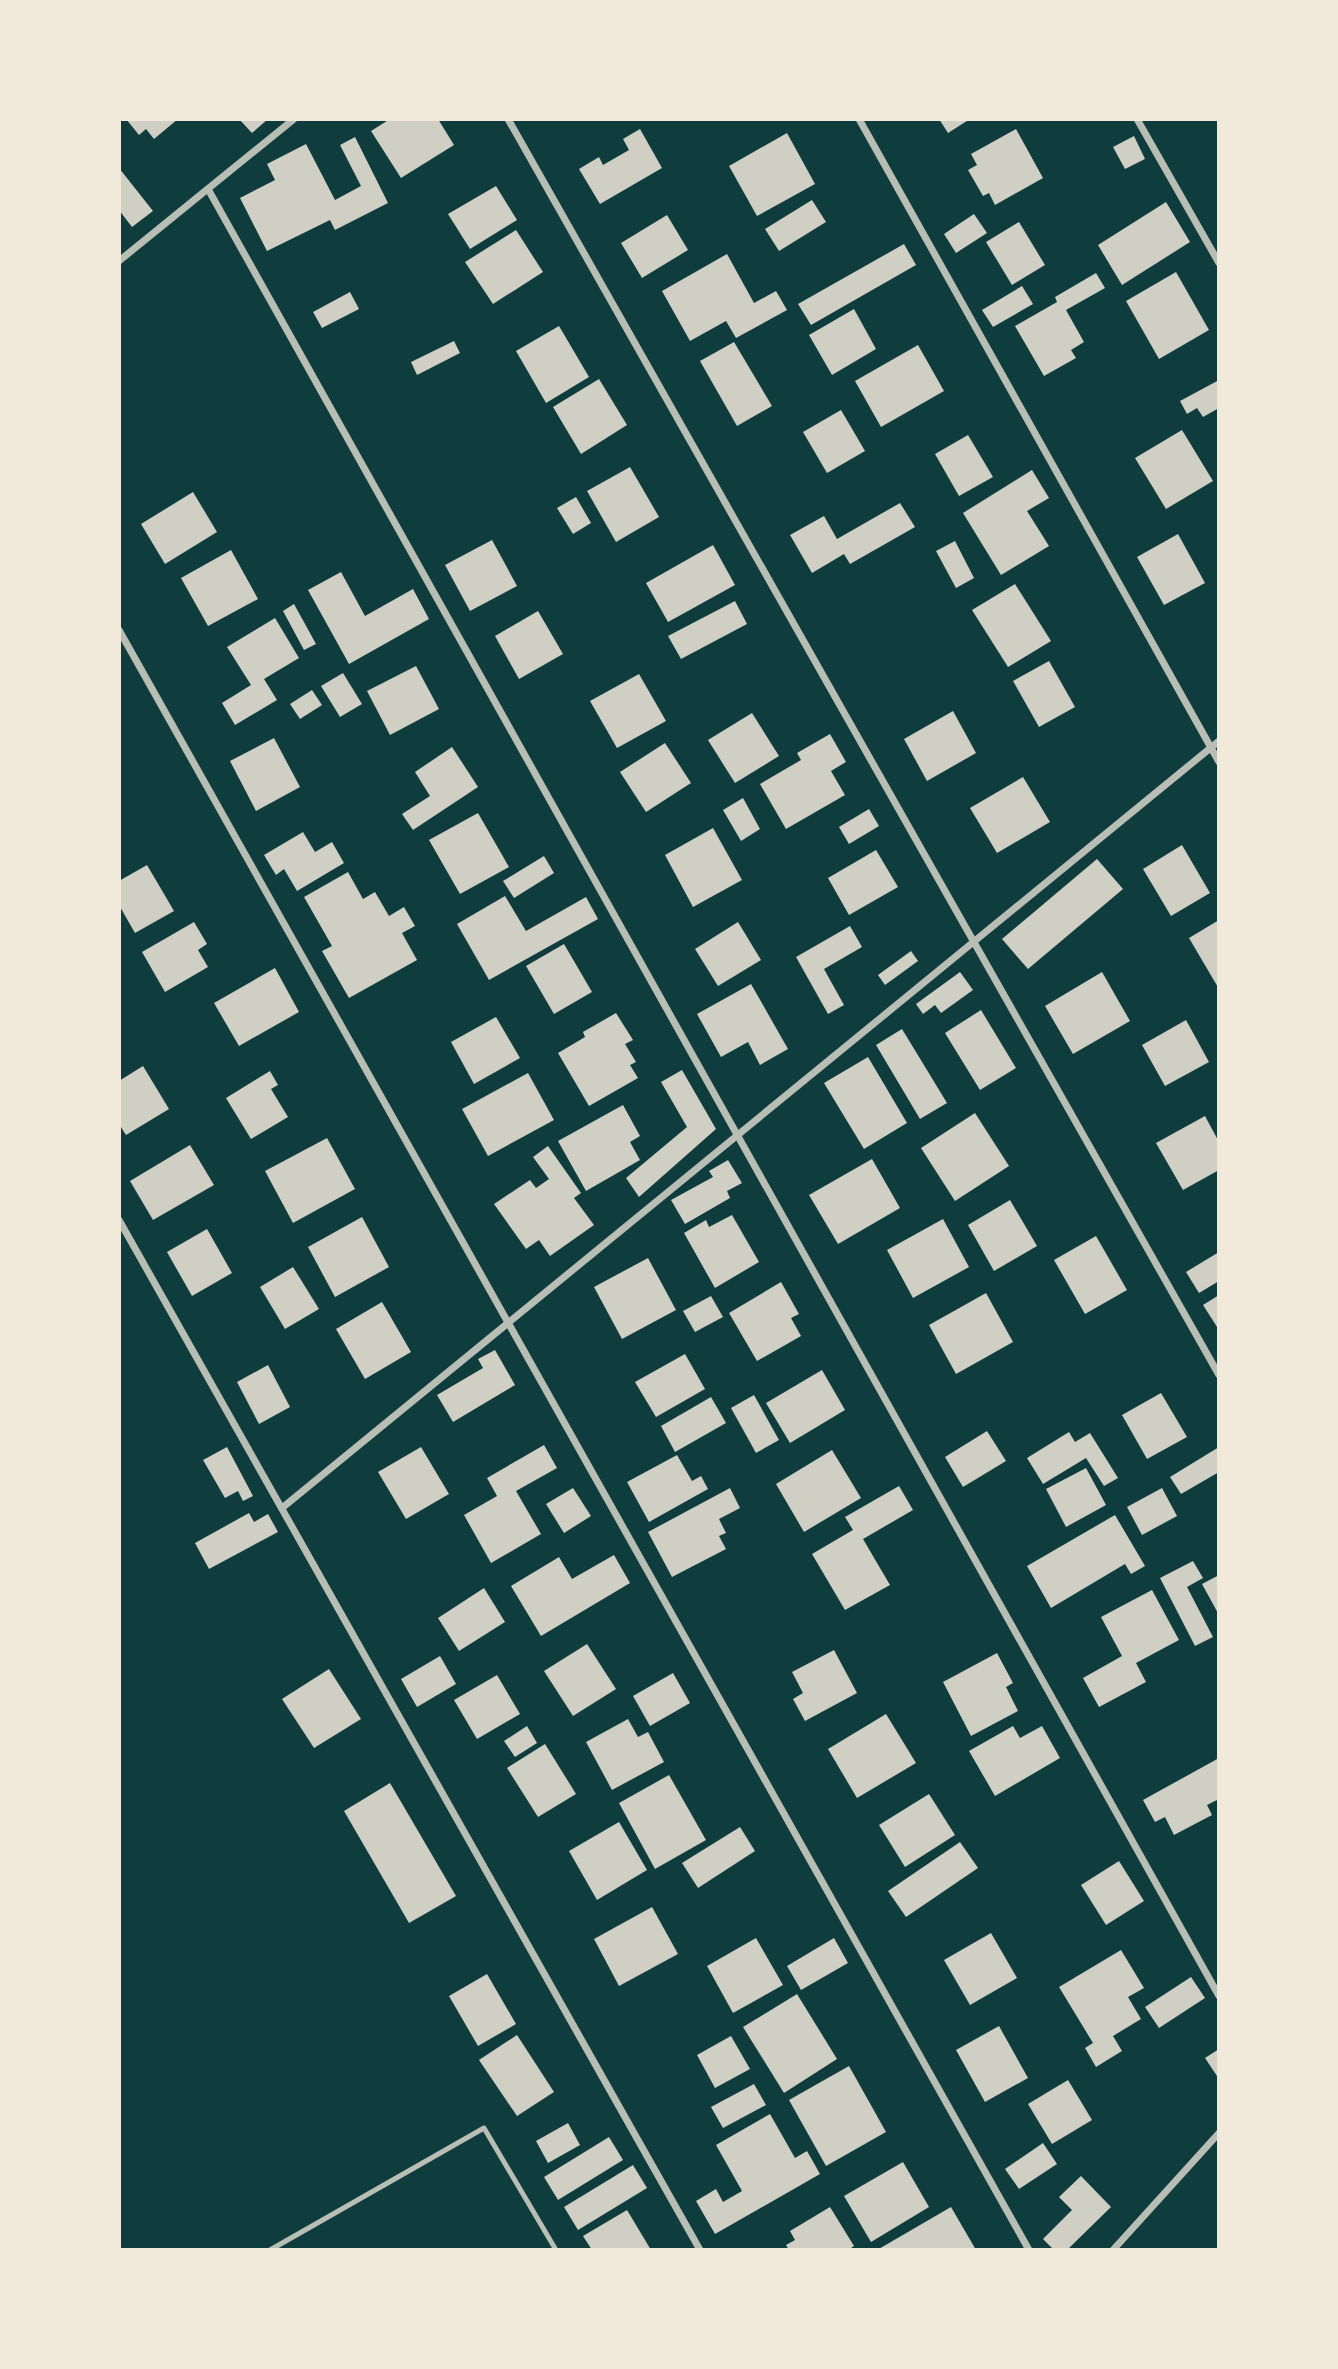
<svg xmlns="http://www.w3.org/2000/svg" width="1338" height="2369" font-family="'Alegreya Sans',sans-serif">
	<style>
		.building { fill: #cfcfc3 }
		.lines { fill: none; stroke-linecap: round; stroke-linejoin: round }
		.service { stroke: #b8beb3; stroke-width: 5 }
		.minor { stroke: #b8beb3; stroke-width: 7 }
	</style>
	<rect width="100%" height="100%" fill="#0f3d3e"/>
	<!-- building -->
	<g class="building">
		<polygon points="126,119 178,119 154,139 146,129 139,135"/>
		<polygon points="239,119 268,119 252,133"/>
		<polygon points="390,119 438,119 454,145 401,178 371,131"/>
		<polygon points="939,119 970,119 948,133"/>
		<polygon points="640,129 662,168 600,204 579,169 599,157 603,165 629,150 623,139"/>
		<polygon points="1016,129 1043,178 995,205 989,193 983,196 968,170 977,165 971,154"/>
		<polygon points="787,133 815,184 757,216 729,166"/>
		<polygon points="1134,136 1145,159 1125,169 1113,147"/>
		<polygon points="355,137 388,203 335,230 330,220 267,251 240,198 275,180 267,164 306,144 335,200 361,186 340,145"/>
		<polygon points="119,168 153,211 132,227 119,210"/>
		<polygon points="496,186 517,220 470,249 448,214"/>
		<polygon points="812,200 826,222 779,251 765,229"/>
		<polygon points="1166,202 1190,242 1122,285 1098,245"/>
		<polygon points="974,214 987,233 956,253 944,234"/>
		<polygon points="667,215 688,250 642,278 621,243"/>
		<polygon points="1019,222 1045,265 1012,285 986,242"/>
		<polygon points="516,230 543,272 493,304 465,262"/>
		<polygon points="904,244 916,265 811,325 798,304"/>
		<polygon points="727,254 754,303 776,291 787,310 736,338 726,321 690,341 662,291"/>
		<polygon points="1176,272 1209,330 1159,359 1126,301"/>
		<polygon points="1096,273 1105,288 1066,310 1084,342 1071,350 1076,358 1044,376 1015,326 1057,302 1055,297"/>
		<polygon points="1022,286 1033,304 993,327 982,310"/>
		<polygon points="350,292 359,309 322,328 313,312"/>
		<polygon points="854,309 876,349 832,375 809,335"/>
		<polygon points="559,326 589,377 546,403 516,351"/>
		<polygon points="454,341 460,353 417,375 411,362"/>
		<polygon points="734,342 772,406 737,426 700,361"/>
		<polygon points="918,345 944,391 881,427 855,381"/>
		<polygon points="599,379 627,425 581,454 553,407"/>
		<polygon points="1219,380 1219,408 1203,417 1197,408 1187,414 1180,401"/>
		<polygon points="841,410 865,451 827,473 803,432"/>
		<polygon points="1182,430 1213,481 1166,509 1135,458"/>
		<polygon points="968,435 993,477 959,496 935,454"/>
		<polygon points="630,467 659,517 616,542 587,491"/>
		<polygon points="1032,470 1049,498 1027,511 1049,546 1001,575 963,513"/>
		<polygon points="193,492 217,532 165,564 141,524"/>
		<polygon points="576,497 591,523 573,534 557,508"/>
		<polygon points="900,503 915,527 850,564 844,554 812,573 790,535 824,516 837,539"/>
		<polygon points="1178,534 1205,583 1164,605 1137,557"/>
		<polygon points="492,540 517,586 470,611 445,565"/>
		<polygon points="955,541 974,578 956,588 936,551"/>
		<polygon points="713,545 735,585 668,622 646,583"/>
		<polygon points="231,550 258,599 208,626 181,578"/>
		<polygon points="341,572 365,616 413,589 429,619 349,664 308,590"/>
		<polygon points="1015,584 1051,641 1008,667 972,610"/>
		<polygon points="735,601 747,624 681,659 668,636"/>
		<polygon points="294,604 316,644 304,650 283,611"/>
		<polygon points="538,611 563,654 519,679 495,636"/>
		<polygon points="275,618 299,658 264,679 277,700 235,725 222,703 251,685 227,647"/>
		<polygon points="1049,661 1075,707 1039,727 1013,681"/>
		<polygon points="416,666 439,709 390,735 367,691"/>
		<polygon points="343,673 362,704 340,717 321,686"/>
		<polygon points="639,674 666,721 617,748 590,701"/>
		<polygon points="312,690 322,705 300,719 290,704"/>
		<polygon points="953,711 976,753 927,781 904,739"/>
		<polygon points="752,713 779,756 735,783 708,740"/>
		<polygon points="830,734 846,762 831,771 845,795 786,829 760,784 801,760 797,753"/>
		<polygon points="274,738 300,787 256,811 230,761"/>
		<polygon points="665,743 691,783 646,812 620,772"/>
		<polygon points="452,747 478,787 413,830 402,814 430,796 415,772"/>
		<polygon points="1023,777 1050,822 997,853 970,808"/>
		<polygon points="743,798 760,829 741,841 723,810"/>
		<polygon points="869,809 879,826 849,844 839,827"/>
		<polygon points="478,813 509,867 460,894 429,840"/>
		<polygon points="713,828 742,880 693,907 665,855"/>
		<polygon points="303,832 315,852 332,842 344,863 297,891 284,869 276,875 264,855"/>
		<polygon points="1182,845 1210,893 1171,916 1143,869"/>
		<polygon points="876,850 898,887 849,915 828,878"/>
		<polygon points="544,856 554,873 514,898 503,881"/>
		<polygon points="1097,859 1123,889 1028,969 1002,939"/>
		<polygon points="147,865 174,911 135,933 119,905 119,881"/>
		<polygon points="348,872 363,899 375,892 389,916 404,907 415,926 402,933 417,960 349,998 322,951 332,946 304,897"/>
		<polygon points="505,896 526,931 586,897 598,919 489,980 457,924"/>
		<polygon points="1219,920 1219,989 1189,938"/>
		<polygon points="194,922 207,944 198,950 208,967 165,992 142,952"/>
		<polygon points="738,922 761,960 718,986 695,949"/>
		<polygon points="850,926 862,947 824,969 844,1005 828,1014 796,957"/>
		<polygon points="564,944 592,992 554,1014 526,966"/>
		<polygon points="911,951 918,961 885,985 878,975"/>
		<polygon points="275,968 299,1012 239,1046 214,1003"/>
		<polygon points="960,972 973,990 941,1013 935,1005 923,1014 916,1004"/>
		<polygon points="1102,972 1130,1021 1073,1054 1045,1006"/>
		<polygon points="751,984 788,1049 760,1065 748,1042 721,1057 697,1014"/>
		<polygon points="981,1010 1016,1068 980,1090 945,1033"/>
		<polygon points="616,1013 633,1040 625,1044 636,1062 630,1065 638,1078 589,1106 558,1053 585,1037 583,1032"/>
		<polygon points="496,1017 520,1058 474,1084 451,1042"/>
		<polygon points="1186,1020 1209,1062 1165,1086 1142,1045"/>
		<polygon points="902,1029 947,1103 920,1119 876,1045"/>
		<polygon points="868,1057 907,1123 864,1149 824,1083"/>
		<polygon points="143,1066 169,1109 126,1135 119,1124 119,1081"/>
		<polygon points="682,1070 716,1129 639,1197 626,1178 687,1127 661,1082"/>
		<polygon points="270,1071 278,1085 271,1089 288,1117 251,1139 226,1098"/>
		<polygon points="528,1073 554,1120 488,1156 462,1109"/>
		<polygon points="623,1105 640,1136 630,1142 640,1160 586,1191 558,1141"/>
		<polygon points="975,1113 1009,1166 955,1201 921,1148"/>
		<polygon points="1205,1116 1219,1142 1219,1170 1183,1190 1156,1143"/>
		<polygon points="327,1138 355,1189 293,1223 265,1171"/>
		<polygon points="190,1145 214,1185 153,1220 130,1181"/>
		<polygon points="548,1146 581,1193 574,1198 594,1225 550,1256 539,1240 526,1249 494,1204 530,1180 536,1188 549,1179 533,1157"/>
		<polygon points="872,1159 900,1208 838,1244 809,1195"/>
		<polygon points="728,1160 742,1183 727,1191 730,1198 685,1224 671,1200 713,1177 709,1171"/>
		<polygon points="1010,1200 1037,1246 994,1271 968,1225"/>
		<polygon points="732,1215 759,1262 715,1288 684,1233 706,1220 709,1227"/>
		<polygon points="362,1217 389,1267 335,1297 308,1247"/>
		<polygon points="943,1219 969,1267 913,1298 887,1250"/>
		<polygon points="207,1229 232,1273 192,1296 167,1252"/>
		<polygon points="1096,1236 1127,1290 1085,1314 1054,1260"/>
		<polygon points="1219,1252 1219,1281 1199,1293 1186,1272"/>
		<polygon points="648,1258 676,1310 622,1339 594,1287"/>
		<polygon points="293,1267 319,1309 285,1329 260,1287"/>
		<polygon points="781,1282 799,1314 791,1318 801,1336 757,1361 729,1313"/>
		<polygon points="986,1293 1013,1342 956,1374 929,1325"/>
		<polygon points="1219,1295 1219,1330 1203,1305"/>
		<polygon points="711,1296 723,1317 695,1332 683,1311"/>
		<polygon points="382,1302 411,1352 365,1379 336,1329"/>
		<polygon points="495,1350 515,1385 453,1422 437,1395 483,1368 478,1359"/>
		<polygon points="685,1354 705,1389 656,1417 635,1382"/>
		<polygon points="268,1365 290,1407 259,1424 237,1382"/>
		<polygon points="822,1370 845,1410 790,1443 766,1403"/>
		<polygon points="1161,1393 1187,1437 1147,1459 1122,1415"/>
		<polygon points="754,1395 779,1440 756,1453 731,1408"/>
		<polygon points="711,1397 726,1423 675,1452 661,1426"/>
		<polygon points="987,1431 1006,1461 963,1487 945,1457"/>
		<polygon points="1069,1432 1075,1442 1090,1433 1118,1478 1104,1486 1086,1458 1043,1484 1027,1458"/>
		<polygon points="544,1445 557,1468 516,1491 541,1534 491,1563 464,1515 497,1496 487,1478"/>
		<polygon points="227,1447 253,1496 243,1501 238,1491 225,1498 203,1460"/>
		<polygon points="421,1447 449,1494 406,1519 378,1472"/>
		<polygon points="1219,1447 1219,1472 1181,1494 1170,1477"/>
		<polygon points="832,1450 861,1498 804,1532 776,1484"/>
		<polygon points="677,1455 692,1481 701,1476 708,1489 649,1522 627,1482"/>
		<polygon points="1086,1468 1106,1505 1066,1527 1046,1489"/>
		<polygon points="899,1486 913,1510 863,1539 890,1585 845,1610 812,1554 853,1530 845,1517"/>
		<polygon points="573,1488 591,1516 564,1533 546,1504"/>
		<polygon points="730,1488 740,1508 719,1519 726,1533 719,1536 726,1549 672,1577 648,1532"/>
		<polygon points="1162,1488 1177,1516 1142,1535 1127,1507"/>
		<polygon points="249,1513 254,1522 268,1514 278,1532 209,1569 195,1543"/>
		<polygon points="1115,1515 1145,1566 1131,1574 1125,1564 1051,1608 1027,1566"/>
		<polygon points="614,1555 630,1583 541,1636 511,1586 559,1557 572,1579"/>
		<polygon points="1193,1561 1203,1578 1187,1587 1213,1637 1195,1646 1160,1578"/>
		<polygon points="1219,1575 1219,1615 1202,1584"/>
		<polygon points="484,1588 505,1622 459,1651 438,1618"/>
		<polygon points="1152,1590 1179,1640 1136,1663 1146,1682 1099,1707 1083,1678 1122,1656 1101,1617"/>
		<polygon points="587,1644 616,1689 573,1716 544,1671"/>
		<polygon points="834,1650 857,1693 805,1721 793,1699 803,1693 792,1672"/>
		<polygon points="997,1653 1013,1683 1006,1687 1018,1711 971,1736 943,1682"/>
		<polygon points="440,1656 456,1684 417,1707 401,1679"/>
		<polygon points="329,1669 361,1719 314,1748 282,1699"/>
		<polygon points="673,1673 690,1703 650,1726 633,1696"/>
		<polygon points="497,1675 520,1714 477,1739 454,1700"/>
		<polygon points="886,1714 916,1763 857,1798 828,1749"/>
		<polygon points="628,1719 638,1737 648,1732 664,1762 612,1790 586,1742"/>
		<polygon points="527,1726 537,1743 515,1757 504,1741"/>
		<polygon points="1013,1726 1020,1738 1042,1726 1060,1758 995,1796 969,1751"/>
		<polygon points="545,1744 576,1794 538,1817 507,1768"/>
		<polygon points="1219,1758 1219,1799 1207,1805 1212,1815 1174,1835 1165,1817 1155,1822 1143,1800"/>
		<polygon points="669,1775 706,1840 655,1869 619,1803"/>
		<polygon points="390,1783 456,1896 409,1923 344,1811"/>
		<polygon points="929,1794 955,1835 905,1867 879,1825"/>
		<polygon points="619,1822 647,1870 597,1900 569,1851"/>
		<polygon points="740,1827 755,1851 698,1888 682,1863"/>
		<polygon points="960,1842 978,1868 906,1917 888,1891"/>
		<polygon points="1119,1861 1144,1901 1106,1925 1081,1885"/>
		<polygon points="652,1907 678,1954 619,1986 594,1939"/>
		<polygon points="991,1933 1017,1978 970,2005 944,1960"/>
		<polygon points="756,1938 783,1985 733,2013 707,1966"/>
		<polygon points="834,1938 848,1963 801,1990 787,1966"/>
		<polygon points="1121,1950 1144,1988 1128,1997 1141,2019 1113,2036 1122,2051 1096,2067 1085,2048 1093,2043 1059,1987"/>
		<polygon points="487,1974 516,2024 478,2046 449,1996"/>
		<polygon points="1191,1977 1205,1998 1159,2028 1145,2007"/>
		<polygon points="797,1994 837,2059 784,2093 743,2027"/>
		<polygon points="999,2026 1028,2078 985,2102 956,2050"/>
		<polygon points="517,2035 554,2092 517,2116 479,2060"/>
		<polygon points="731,2036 750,2069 715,2088 697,2055"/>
		<polygon points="1219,2049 1219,2079 1205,2058"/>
		<polygon points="849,2066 886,2132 826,2166 789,2100"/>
		<polygon points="1068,2080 1092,2120 1052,2144 1028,2104"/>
		<polygon points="754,2084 766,2105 723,2128 711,2107"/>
		<polygon points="770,2114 795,2158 807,2151 820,2174 715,2234 696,2201 716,2189 723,2202 742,2191 716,2145"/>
		<polygon points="568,2123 580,2145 548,2163 536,2141"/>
		<polygon points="609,2137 623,2160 558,2200 544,2177"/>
		<polygon points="1043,2143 1057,2164 1019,2189 1005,2169"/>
		<polygon points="903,2162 929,2207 871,2242 844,2196"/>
		<polygon points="633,2165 647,2188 578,2230 564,2207"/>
		<polygon points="1081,2176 1111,2207 1067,2250 1054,2250 1043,2239 1072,2210 1059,2197"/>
		<polygon points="830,2207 854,2246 848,2250 789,2250 786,2245 795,2240 790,2231"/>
		<polygon points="951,2207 976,2250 877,2250"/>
		<polygon points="627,2210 651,2250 592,2250 583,2236"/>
	</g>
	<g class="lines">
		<!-- service -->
		<polyline class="service" points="270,2250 484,2128 556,2250"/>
		<!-- minor -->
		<g class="minor">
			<polyline points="508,119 1219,1375"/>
			<polyline points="859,119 1219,762"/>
			<polyline points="1137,119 1219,263"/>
			<polyline points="208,189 1219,1996"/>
			<polyline points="119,261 294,119"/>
			<polyline points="119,630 1029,2250"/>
			<polyline points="119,1220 700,2250"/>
			<polyline points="282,1508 1219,741"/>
			<polyline points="1113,2250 1219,2133"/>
		</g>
	</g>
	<!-- border -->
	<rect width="1338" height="2369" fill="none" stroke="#f1e9da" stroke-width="242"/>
</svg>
